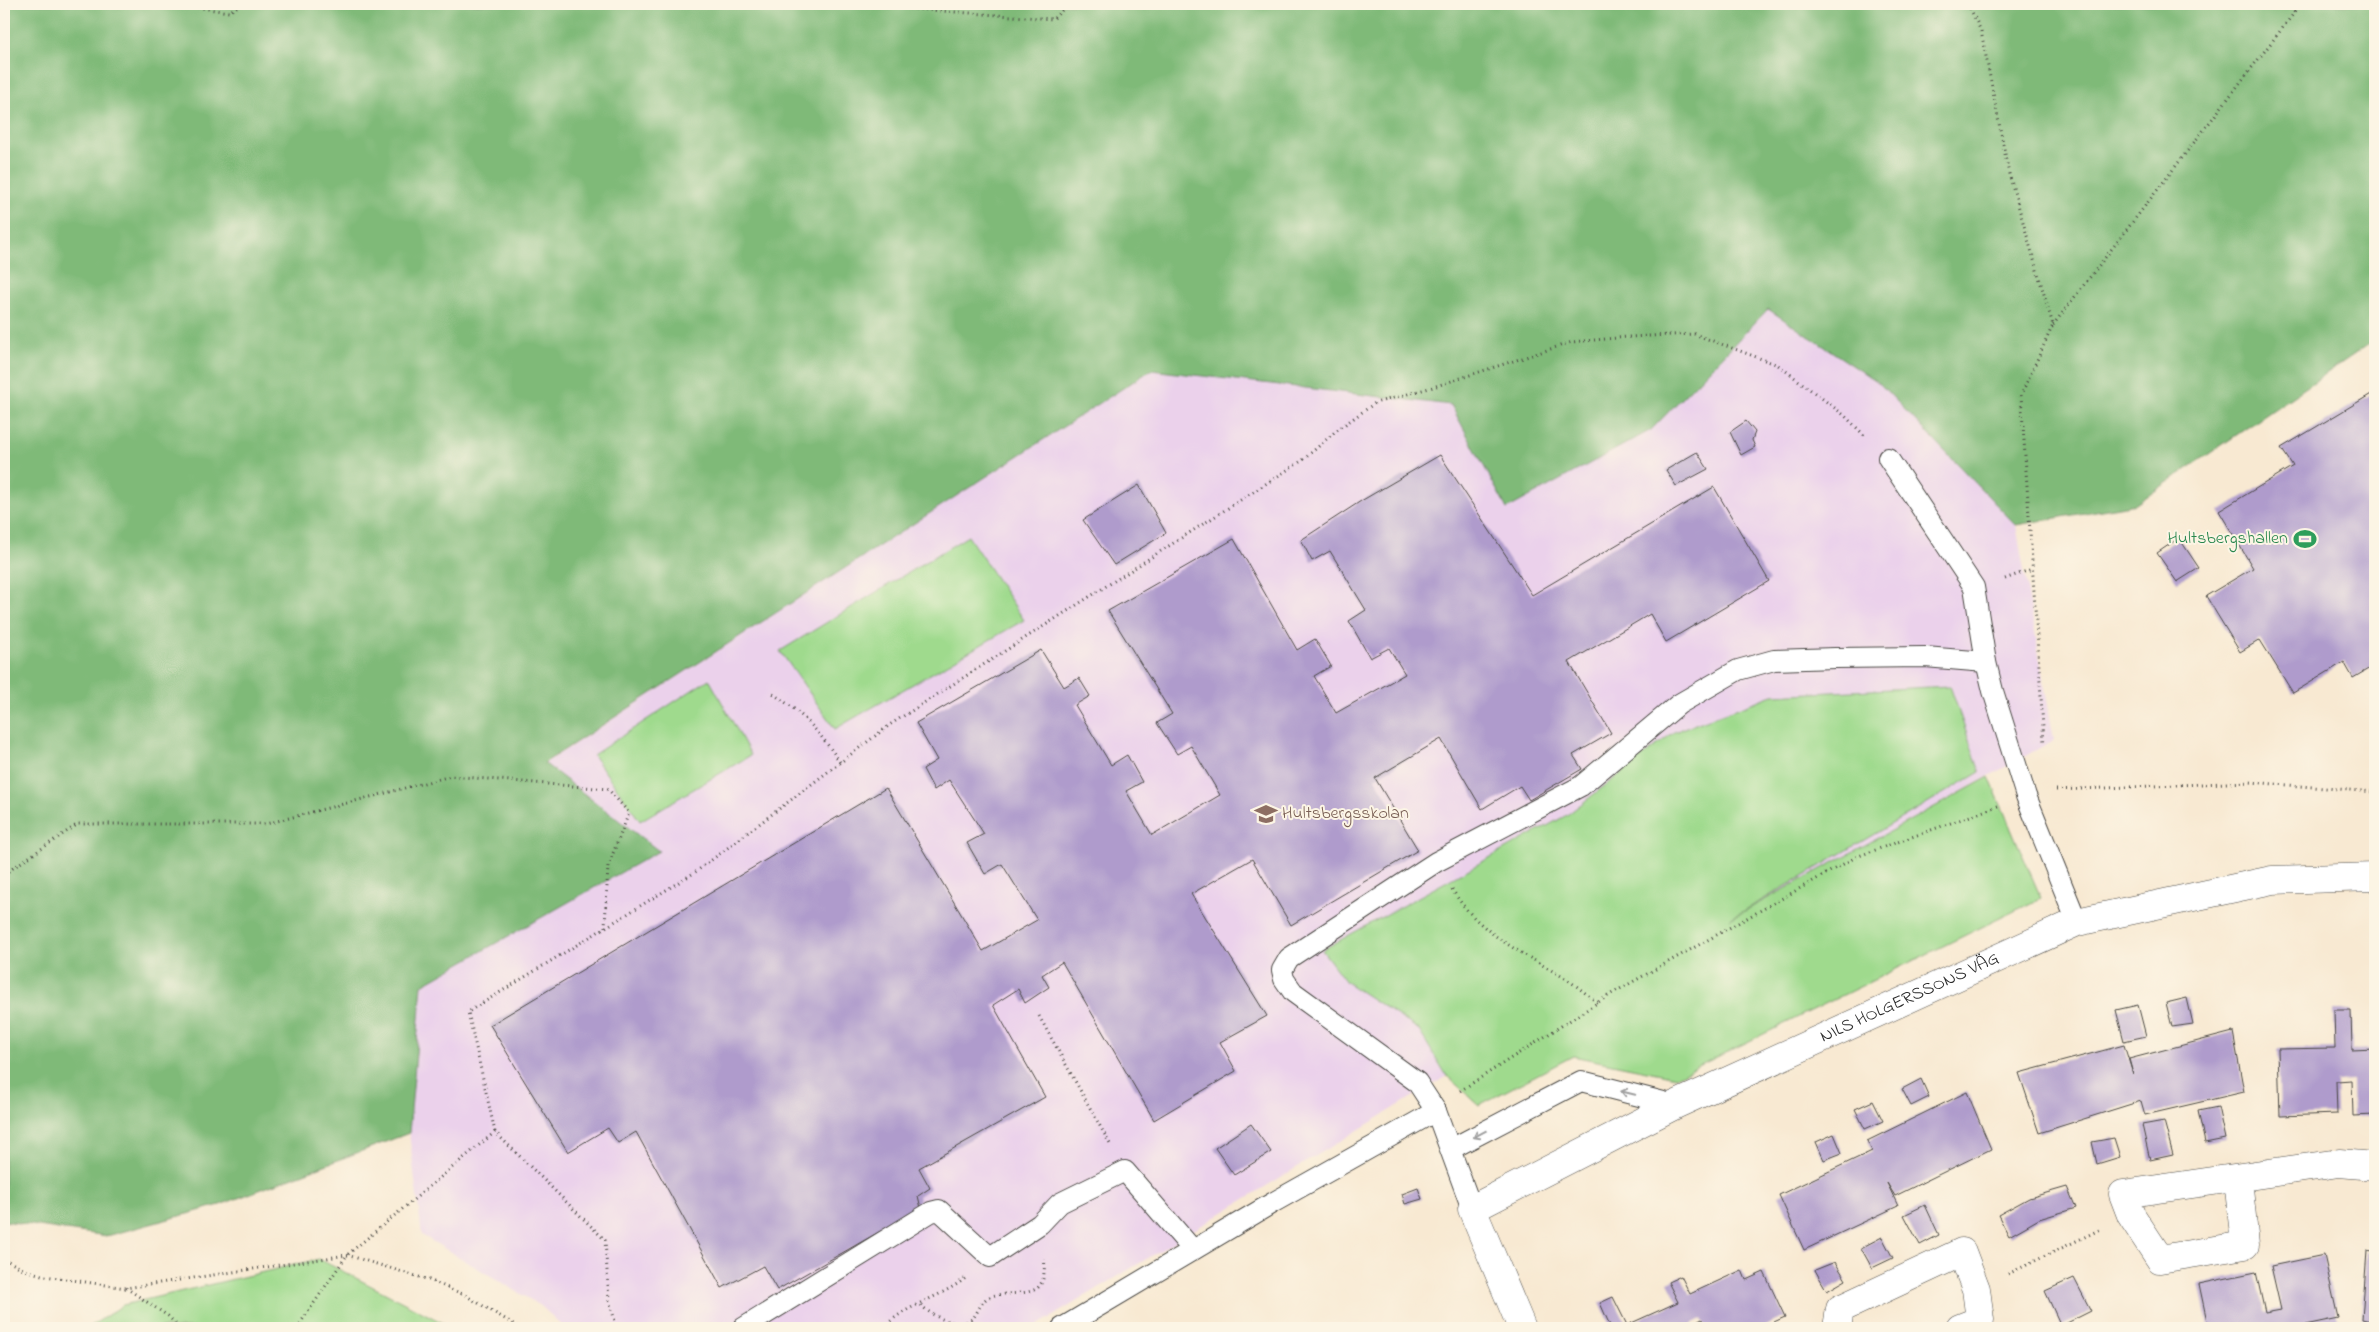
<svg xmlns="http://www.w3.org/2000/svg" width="2379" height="1332" font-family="'Indie Flower',sans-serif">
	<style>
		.built { fill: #ebd1eb }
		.green { fill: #9fda8d; stroke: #65825c }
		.forest { fill: #7fba78; stroke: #557252 }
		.building { fill: #af9bcc }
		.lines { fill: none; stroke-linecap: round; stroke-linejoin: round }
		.service-casing { stroke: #4a4844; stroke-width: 22 }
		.minor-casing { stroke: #4a4844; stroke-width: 29 }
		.path { stroke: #4a4844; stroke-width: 3; stroke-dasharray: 1 4; stroke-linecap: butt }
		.service { stroke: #fff; stroke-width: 20 }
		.minor { stroke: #fff; stroke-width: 28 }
		.oneway { stroke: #a0a0a0 }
		.labels { text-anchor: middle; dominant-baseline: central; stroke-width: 4; stroke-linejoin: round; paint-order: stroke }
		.leisure-label { font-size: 18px; fill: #27864d; stroke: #fcf5e5; text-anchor: end }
		.education-label { font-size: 18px; fill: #785e54; stroke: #fcf5e5; text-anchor: start }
		.street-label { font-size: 18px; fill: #2b2b2b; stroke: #fcf5e5 }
	</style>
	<rect width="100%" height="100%" fill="#fcf5e5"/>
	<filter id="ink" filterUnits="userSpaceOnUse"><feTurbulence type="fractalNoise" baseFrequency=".02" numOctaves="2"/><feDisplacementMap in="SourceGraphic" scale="10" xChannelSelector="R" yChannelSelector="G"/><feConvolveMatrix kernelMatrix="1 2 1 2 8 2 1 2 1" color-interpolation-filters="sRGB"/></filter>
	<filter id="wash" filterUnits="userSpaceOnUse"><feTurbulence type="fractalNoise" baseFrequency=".0096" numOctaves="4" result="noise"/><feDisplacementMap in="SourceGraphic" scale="20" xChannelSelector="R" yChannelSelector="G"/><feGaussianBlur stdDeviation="1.12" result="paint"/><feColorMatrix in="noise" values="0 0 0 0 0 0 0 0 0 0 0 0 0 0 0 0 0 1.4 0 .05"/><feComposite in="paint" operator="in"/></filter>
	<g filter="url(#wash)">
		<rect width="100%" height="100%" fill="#f8e9d2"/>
		<!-- built -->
		<polygon class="built" points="1768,309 1879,383 2016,525 2054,740 1447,1076 1033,1328 565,1328 541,1306 422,1235 409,1133 422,985 659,851 544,764 1151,370 1451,405 1466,432 1651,430"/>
		<!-- green -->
		<g class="green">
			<polygon points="968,536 1024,620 835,729 780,651"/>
			<polygon points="709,679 751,755 640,821 593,755"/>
			<polygon points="1950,686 1980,772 1730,919 1989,777 2041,898 1676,1077 1573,1056 1479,1105 1447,1076 1418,1029 1346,982 1322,950 1567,815 1674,732 1773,695"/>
			<polygon points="319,1259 453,1328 88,1328 123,1305"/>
		</g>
		<!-- forest -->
		<polygon class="forest" points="4,4 2375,4 2375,340 2136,504 2016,525 1879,383 1768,309 1651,430 1507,509 1451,405 1151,370 544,763 659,851 422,985 409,1133 220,1205 107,1236 4,1221"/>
		<g id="blocks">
			<!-- building -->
			<g class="building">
				<polygon points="2373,393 2375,396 2375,665 2353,678 2344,662 2293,693 2260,640 2240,652 2206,596 2253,568 2219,511 2293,466 2281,448"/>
				<polygon points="1746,421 1755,432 1752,440 1755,447 1741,455 1730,432"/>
				<polygon points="1697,452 1708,469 1676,486 1666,470"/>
				<polygon points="1440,455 1532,595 1714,487 1769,581 1666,642 1650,614 1569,662 1611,733 1573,755 1582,769 1529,800 1520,786 1482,809 1441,739 1375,778 1418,850 1291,925 1252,859 1191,894 1267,1016 1220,1042 1236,1071 1154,1120 1062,962 1042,975 1049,987 1025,1003 1018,989 993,1005 1045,1097 919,1168 930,1188 918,1196 921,1208 777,1290 763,1266 722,1288 636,1132 618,1143 608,1128 568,1152 490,1025 886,788 983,951 1037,920 1002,864 985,874 967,843 984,834 949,780 934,790 923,769 937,760 916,723 1041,650 1064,687 1079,678 1090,696 1075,705 1111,765 1127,755 1142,782 1126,791 1152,835 1220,795 1191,746 1177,754 1157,723 1172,714 1108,611 1234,539 1297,650 1315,639 1331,666 1314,676 1336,713 1405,674 1389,648 1370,658 1349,621 1366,610 1330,551 1312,561 1301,540 1361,501"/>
				<polygon points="1139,485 1166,533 1114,565 1083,520"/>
				<polygon points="2179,538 2199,568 2177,582 2157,553"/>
				<polygon points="2187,998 2193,1024 2172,1027 2166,1003"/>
				<polygon points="2138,1005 2146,1036 2124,1041 2116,1010"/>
				<polygon points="2334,1010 2351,1010 2352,1050 2375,1049 2375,1115 2353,1116 2352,1080 2336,1081 2337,1114 2280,1116 2278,1049 2335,1048"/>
				<polygon points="2233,1032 2244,1092 2145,1115 2141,1101 2039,1133 2019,1073 2124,1045 2133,1074 2129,1059"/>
				<polygon points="1921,1079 1929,1097 1911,1106 1902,1089"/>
				<polygon points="1967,1092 1991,1149 1895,1196 1887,1183 1898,1206 1804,1250 1779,1195 1872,1151 1867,1141"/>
				<polygon points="1873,1101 1883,1121 1865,1129 1855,1109"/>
				<polygon points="2218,1107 2225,1139 2205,1143 2198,1111"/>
				<polygon points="2164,1121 2173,1155 2150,1160 2142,1125"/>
				<polygon points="1251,1124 1271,1152 1234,1175 1215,1148"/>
				<polygon points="1834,1134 1842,1153 1824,1160 1816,1142"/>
				<polygon points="2114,1138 2120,1157 2097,1164 2092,1142"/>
				<polygon points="2067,1187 2076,1208 2039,1219 2009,1236 1998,1215 2029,1198"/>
				<polygon points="1418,1188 1422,1199 1405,1204 1402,1194"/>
				<polygon points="1925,1205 1939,1235 1920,1245 1904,1215"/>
				<polygon points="1882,1237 1893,1258 1872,1268 1861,1248"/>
				<polygon points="2367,1251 2375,1253 2375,1322 2362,1319"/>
				<polygon points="2324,1255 2338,1318 2291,1328 2203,1328 2208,1326 2199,1284 2256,1272 2265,1313 2281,1310 2271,1266"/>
				<polygon points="1835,1262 1846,1280 1827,1291 1815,1270"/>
				<polygon points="1742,1270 1746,1280 1764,1272 1785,1317 1765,1326 1766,1328 1706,1328 1702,1319 1689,1326 1690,1328 1611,1328 1600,1303 1613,1297 1627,1325 1678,1302 1668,1282 1681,1276 1690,1294"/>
				<polygon points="2074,1278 2091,1311 2061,1326 2045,1291"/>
			</g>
		</g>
	</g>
	<g filter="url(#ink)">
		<use href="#blocks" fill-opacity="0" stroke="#4a4844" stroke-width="1"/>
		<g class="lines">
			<defs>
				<g id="service">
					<polyline points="1888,458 1974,587 1986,662 1993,691 2026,796 2077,922"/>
					<polyline points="1451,1149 1581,1081 1675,1105"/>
					<polyline points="1472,1209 1436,1111 1417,1082 1293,992 1284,979 1282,970 1289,958 1436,862 1581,786 1679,704 1738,670 1774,660 1835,658 1925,657 1986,662"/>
					<polyline points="743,1328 931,1212 939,1210 990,1257 1040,1224 1060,1203 1125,1171 1193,1250"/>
					<polyline points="1062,1328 1274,1202 1436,1111"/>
				</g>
				<g id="minor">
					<polyline points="2238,1179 2245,1245 2160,1259 2131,1215 2123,1194 2339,1163 2375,1166"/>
					<path id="s1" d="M1522,1328L1472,1209L1675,1105L2077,922L2272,880L2375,877"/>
					<polyline points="1837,1328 1840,1309 1962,1252 1976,1289 1980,1320 1960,1328"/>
				</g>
			</defs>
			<!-- service casing -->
			<use href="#service" class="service-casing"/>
			<!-- minor casing -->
			<use href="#minor" class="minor-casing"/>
			<!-- path -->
			<g class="path">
				<polyline points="173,4 229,12 241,4"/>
				<polyline points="845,4 1053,19 1068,4"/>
				<polyline points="1968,4 1981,31 2009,174 2053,325 2021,395 2044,742"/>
				<polyline points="2287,4 2295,13"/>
				<polyline points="4,8 11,4"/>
				<polyline points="2053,325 2301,4"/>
				<polyline points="2005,579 2032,569"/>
				<path d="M773,694C802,712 821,734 840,762"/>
				<polyline points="2056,790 2250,782 2375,792"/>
				<polyline points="4,874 78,824 266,824 451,776 608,789 629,813 608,866 605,927"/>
				<path d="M1452,889C1478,933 1521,952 1563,977C1575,984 1586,994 1598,1003"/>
				<polyline points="1039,1016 1110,1144"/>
				<polyline points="1460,1091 1611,994 1856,857 1998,806"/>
				<polyline points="495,1132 468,1012 697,871 891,724 1303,460 1337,430 1375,403 1433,387 1572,342 1628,337 1694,334 1778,365 1844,415 1866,437"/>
				<polyline points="4,1259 25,1270 45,1276 126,1288 347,1255 429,1280 465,1295 520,1328"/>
				<polyline points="2008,1274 2099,1230"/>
				<polyline points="126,1288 168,1316 180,1328"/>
				<path d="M921,1305C930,1315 959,1331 973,1318C979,1311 980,1302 989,1297C1002,1291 1033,1297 1040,1285C1045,1279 1044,1267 1045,1259"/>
				<polyline points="297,1328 347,1255 495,1132 605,1240 609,1300 617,1328"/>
				<path d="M883,1328C906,1304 941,1298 967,1277"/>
			</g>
			<!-- service -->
			<use href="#service" class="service"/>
			<!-- minor -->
			<use href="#minor" class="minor"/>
		</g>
		<!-- one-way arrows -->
		<defs><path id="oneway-shaft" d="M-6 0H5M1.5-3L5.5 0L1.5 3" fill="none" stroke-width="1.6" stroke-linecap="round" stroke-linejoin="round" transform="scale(1.25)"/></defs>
		<g class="oneway">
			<use href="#oneway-shaft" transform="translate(1628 1093) rotate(-166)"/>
			<use href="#oneway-shaft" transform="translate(1480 1134) rotate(152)"/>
		</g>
	</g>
	<!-- icons -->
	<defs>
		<symbol id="stadium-bare" viewBox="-9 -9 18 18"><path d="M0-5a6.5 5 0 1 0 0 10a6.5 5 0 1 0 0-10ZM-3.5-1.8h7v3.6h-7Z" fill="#2e9e5b" stroke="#fcf5e5" stroke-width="2.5" paint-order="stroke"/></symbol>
		<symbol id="school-bare" viewBox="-9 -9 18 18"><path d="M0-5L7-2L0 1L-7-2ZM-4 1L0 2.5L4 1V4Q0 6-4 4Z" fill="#8d6e63" stroke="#fcf5e5" stroke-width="2.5" paint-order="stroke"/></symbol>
	</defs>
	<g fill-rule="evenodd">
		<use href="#stadium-bare" x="2289" y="523" width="32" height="32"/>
		<use href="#school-bare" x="1250" y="798" width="32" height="32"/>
	</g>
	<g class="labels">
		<!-- leisure labels -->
		<g class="leisure-label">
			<text x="2288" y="539">Hultsbergshallen</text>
		</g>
		<!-- education labels -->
		<g class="education-label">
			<text x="1282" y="814">Hultsbergsskolan</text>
		</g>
		<!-- street labels -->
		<g class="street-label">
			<text stroke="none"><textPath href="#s1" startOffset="615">NILS HOLGERSSONS VÄG</textPath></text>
		</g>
	</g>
	<!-- margin -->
	<rect width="2379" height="1332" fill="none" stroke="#fcf5e5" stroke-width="20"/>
</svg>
